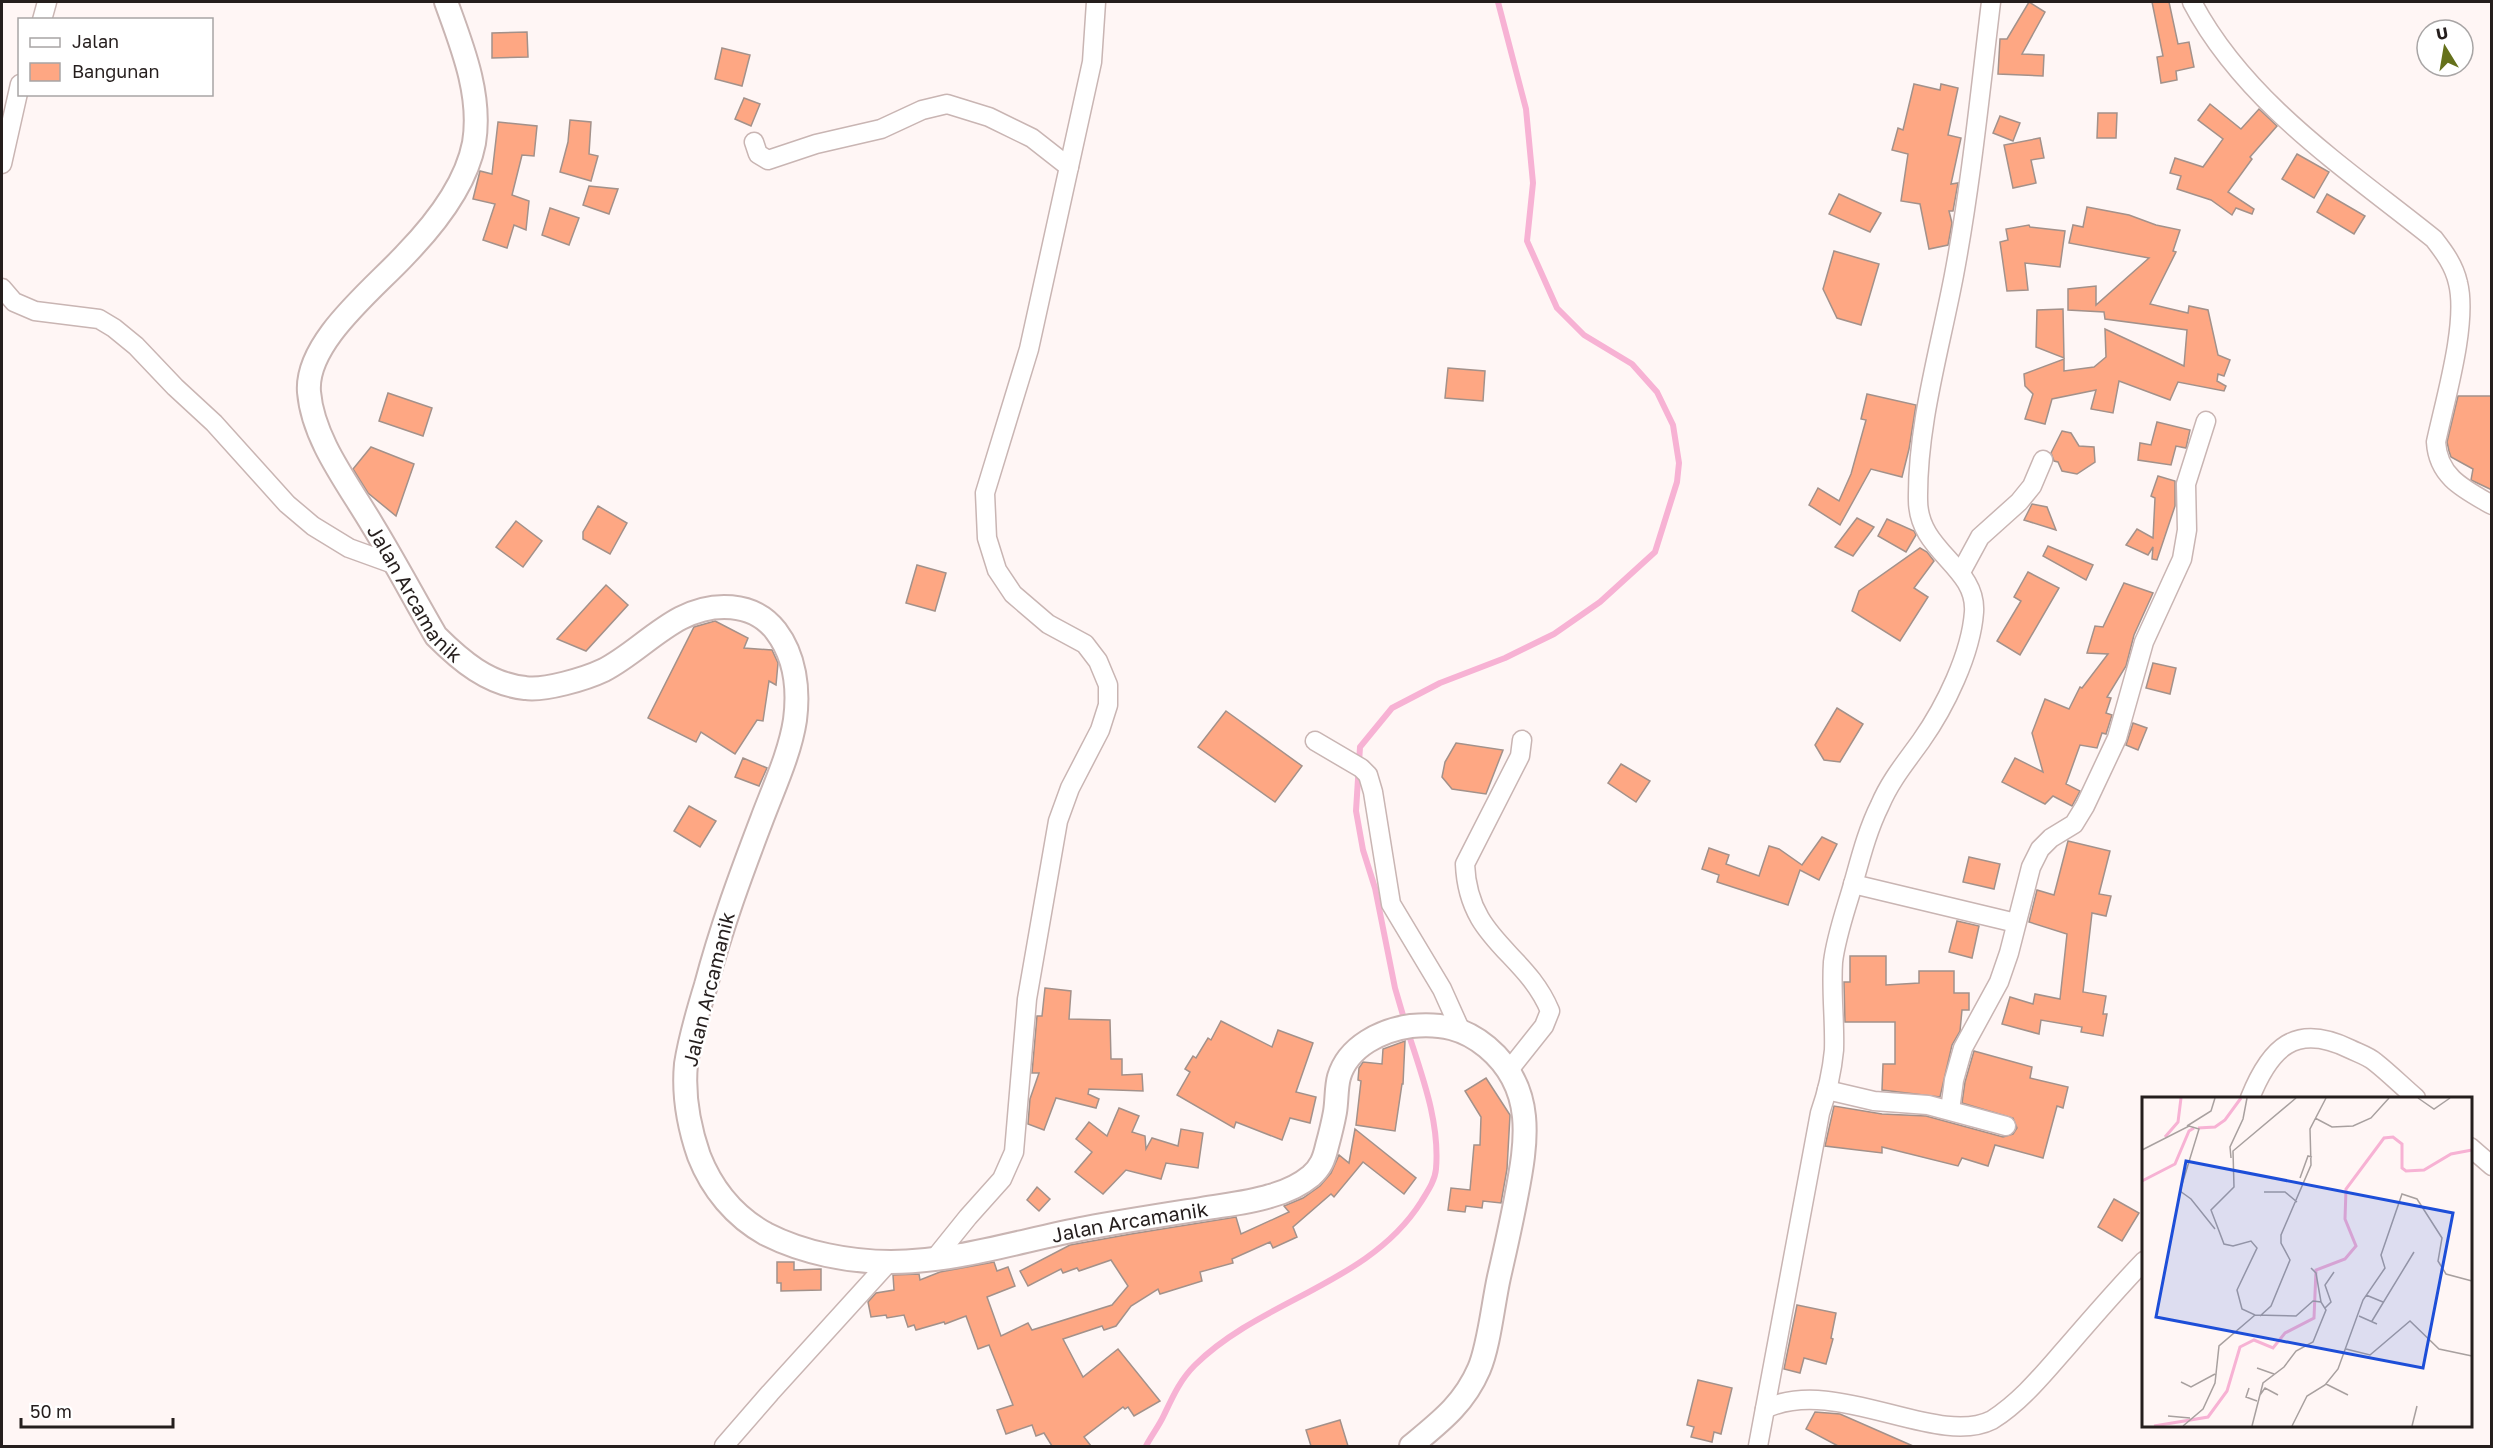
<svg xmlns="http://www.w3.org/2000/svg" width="2493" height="1448" font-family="'Golos Text',sans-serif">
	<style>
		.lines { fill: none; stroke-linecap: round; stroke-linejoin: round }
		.stream { stroke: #f7b2d4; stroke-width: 6 }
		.building { fill: #fea783; stroke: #a3918a; stroke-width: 1.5 }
		.minor-casing { stroke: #c9b5b3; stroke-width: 21 }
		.tertiary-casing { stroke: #c9b5b3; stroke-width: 26 }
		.minor { stroke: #fff; stroke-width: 18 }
		.tertiary { stroke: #fff; stroke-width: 22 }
		.labels { text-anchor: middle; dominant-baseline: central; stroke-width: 5; stroke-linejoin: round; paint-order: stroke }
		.street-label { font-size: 20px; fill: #251e1d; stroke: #fff }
		.inset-river { fill: none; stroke: #f7b2d4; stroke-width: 3 }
		.inset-road { fill: none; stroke: #a8a09f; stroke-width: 1.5 }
		.view { fill: #1d4ed8; fill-opacity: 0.15; stroke: #1d4ed8; stroke-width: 3 }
		.inset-edge { fill: none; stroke: #251e1d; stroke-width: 3 }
	</style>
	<rect width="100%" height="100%" fill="#fff6f5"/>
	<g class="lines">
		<!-- stream -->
		<g class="stream">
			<polyline points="1405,1022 1395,988 1375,888 1363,850 1356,811 1360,747 1392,708 1440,683 1505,658 1554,634 1600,602 1655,552 1677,482 1679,463 1673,425 1657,392 1632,364 1584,335 1557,308 1527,241 1533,183 1526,109 1498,2"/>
			<path d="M1146,1446C1151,1436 1159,1426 1164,1415C1173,1396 1180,1380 1195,1365C1262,1299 1369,1284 1421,1202C1427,1192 1435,1181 1436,1169C1440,1122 1422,1076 1408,1032"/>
		</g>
	</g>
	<!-- building -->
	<g class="building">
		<polygon points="2029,2 2045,12 2022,54 2044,55 2043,76 1998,74 2000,39 2007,39"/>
		<polygon points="2152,2 2169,2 2178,44 2189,42 2194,67 2176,71 2177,80 2161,83 2157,57 2163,56"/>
		<polygon points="527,32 528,57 492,58 492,33"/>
		<polygon points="722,48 750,55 742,86 715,79"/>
		<polygon points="1914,84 1940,90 1941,84 1958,88 1948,135 1961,138 1951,184 1958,183 1953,211 1949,211 1952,223 1948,245 1929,249 1920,204 1901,201 1908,154 1892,150 1898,128 1903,130"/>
		<polygon points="744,98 760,104 751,126 735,119"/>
		<polygon points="2210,104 2241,129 2259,109 2277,126 2250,157 2252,159 2228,192 2254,209 2252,214 2236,208 2232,215 2211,200 2177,189 2181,176 2170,173 2175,158 2203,167 2223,139 2198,120"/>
		<polygon points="2098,113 2117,113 2116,138 2097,138"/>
		<polygon points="2000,116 2020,123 2013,141 1993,133"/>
		<polygon points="570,120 591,122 589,154 598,156 591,181 560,172 568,142"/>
		<polygon points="498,122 537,126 534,156 522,155 512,195 529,201 526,230 514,225 507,248 483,240 495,204 473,199 480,171 492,174"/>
		<polygon points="2040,138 2044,158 2031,160 2036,183 2013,188 2004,145"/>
		<polygon points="2297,154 2329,172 2314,198 2282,179"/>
		<polygon points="589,186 618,189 609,214 583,205"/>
		<polygon points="1839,194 1881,213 1870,232 1829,214"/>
		<polygon points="2327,194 2365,216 2354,234 2317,212"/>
		<polygon points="2087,207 2129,215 2156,225 2180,230 2173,251 2176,252 2150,304 2188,313 2189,306 2208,310 2218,355 2230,360 2224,376 2218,374 2217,381 2226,386 2224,391 2178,382 2170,400 2119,381 2113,413 2091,409 2096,390 2052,399 2045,424 2025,419 2033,394 2025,386 2024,374 2064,359 2064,371 2094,367 2106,357 2105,329 2184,366 2187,330 2105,319 2104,312 2068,310 2068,289 2096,286 2096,305 2149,258 2069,243 2073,225 2083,227"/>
		<polygon points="550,208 579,218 569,245 542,235"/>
		<polygon points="2029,225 2030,227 2065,231 2060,267 2025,263 2028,290 2007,291 2000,242 2008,240 2006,229"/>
		<polygon points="1834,251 1879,264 1861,325 1837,318 1823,289"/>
		<polygon points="2063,309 2064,358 2036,347 2037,310"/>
		<polygon points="1448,368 1485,371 1483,401 1445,398"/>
		<polygon points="388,393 432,408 423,436 379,421"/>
		<polygon points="1867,394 1916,405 1909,449 1902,477 1871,469 1840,525 1809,505 1818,488 1839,501 1851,474 1866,420 1861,419"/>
		<polygon points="2458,396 2492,396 2492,490 2471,480 2473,469 2451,457 2449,451 2447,442"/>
		<polygon points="2157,422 2190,430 2186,448 2176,446 2171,465 2138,460 2140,443 2151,445"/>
		<polygon points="2062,431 2071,433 2079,446 2094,447 2095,462 2077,474 2062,471 2058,462 2054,461 2051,453"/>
		<polygon points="371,447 414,464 396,516 368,493 353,469"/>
		<polygon points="2158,476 2175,481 2175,506 2157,560 2152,559 2153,547 2148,555 2126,545 2137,529 2153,538 2155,498 2151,496"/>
		<polygon points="2032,504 2047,507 2056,530 2024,520"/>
		<polygon points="598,506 627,523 610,554 583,539 583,532"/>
		<polygon points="1857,518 1874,527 1853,556 1835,547"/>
		<polygon points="1887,519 1914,531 1916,535 1906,552 1878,536"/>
		<polygon points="516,521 542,541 523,567 496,547"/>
		<polygon points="2048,546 2093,565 2086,580 2043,556"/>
		<polygon points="1920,548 1927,552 1934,561 1914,588 1928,597 1900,641 1852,611 1859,591"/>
		<polygon points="917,565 946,573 935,611 906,603"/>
		<polygon points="2028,572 2059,588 2020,655 1997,641 2021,601 2014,597"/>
		<polygon points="2124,583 2153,593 2134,635 2126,666 2107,697 2111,698 2106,713 2112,715 2106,734 2102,733 2097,748 2080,745 2066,784 2080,791 2072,806 2053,796 2045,804 2002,782 2015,758 2043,772 2032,733 2045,699 2069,709 2080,687 2082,688 2108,654 2087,653 2095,626 2103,627"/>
		<polygon points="606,585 628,605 586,651 557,639"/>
		<polygon points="715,621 748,638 744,648 772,650 778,663 776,685 769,681 763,721 757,720 735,754 701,732 696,742 648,718 694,627"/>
		<polygon points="2153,663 2176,668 2170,694 2146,688"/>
		<polygon points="1837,708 1863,724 1840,762 1824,760 1815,745"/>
		<polygon points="1226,711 1302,766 1275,802 1198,747"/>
		<polygon points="2133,723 2147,728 2138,750 2126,745"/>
		<polygon points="1456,743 1503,750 1486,794 1452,789 1442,777 1445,762"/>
		<polygon points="743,758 767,768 759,786 735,777"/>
		<polygon points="1621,764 1650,781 1636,802 1608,783"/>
		<polygon points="689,806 716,821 700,847 674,831"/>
		<polygon points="1822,837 1837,844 1819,880 1800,870 1788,905 1717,882 1719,875 1702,869 1709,848 1729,855 1726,864 1759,876 1769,846 1779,849 1802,865"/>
		<polygon points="2068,841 2110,851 2099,894 2111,896 2106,916 2092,913 2083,992 2106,996 2103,1014 2107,1014 2103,1036 2081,1032 2082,1027 2041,1020 2039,1034 2002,1024 2010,997 2033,1004 2035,994 2060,999 2067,934 2029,922 2037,890 2054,895"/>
		<polygon points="1969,857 2000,864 1994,889 1963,882"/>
		<polygon points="1957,921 1979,926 1972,958 1949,952"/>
		<polygon points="1850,956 1886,956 1886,985 1919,983 1919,971 1954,971 1954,993 1969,993 1969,1010 1962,1010 1960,1031 1952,1045 1940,1097 1882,1090 1883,1064 1895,1064 1895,1022 1845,1022 1844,982 1850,982"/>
		<polygon points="1045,988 1071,991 1069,1019 1110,1020 1111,1059 1122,1059 1122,1075 1142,1074 1143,1091 1089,1089 1088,1094 1099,1099 1096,1108 1056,1098 1044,1130 1028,1124 1030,1099 1039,1073 1032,1073 1037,1016 1042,1016"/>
		<polygon points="1221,1021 1272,1047 1278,1030 1313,1043 1296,1092 1316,1097 1310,1123 1290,1118 1282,1140 1236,1122 1234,1128 1177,1095 1190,1072 1185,1069 1193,1056 1196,1058 1208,1038 1211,1040"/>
		<polygon points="1405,1041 1403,1084 1402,1084 1395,1131 1356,1125 1361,1081 1358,1080 1359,1068 1363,1062 1382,1064 1383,1049"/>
		<polygon points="1974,1051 2032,1067 2030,1078 2068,1087 2063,1108 2057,1106 2043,1158 1995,1145 1988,1166 1962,1158 1958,1166 1882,1147 1882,1153 1825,1146 1834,1106 1882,1114 1926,1116 2003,1137 2013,1134 2017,1128 2013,1118 1962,1103 1965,1082"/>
		<polygon points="1486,1078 1510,1115 1507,1169 1501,1203 1483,1201 1482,1208 1466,1206 1465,1212 1448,1210 1451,1188 1470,1190 1474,1145 1480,1145 1481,1117 1465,1091"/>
		<polygon points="1119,1108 1139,1116 1132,1132 1145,1136 1146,1149 1152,1138 1178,1146 1181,1129 1203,1133 1198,1168 1166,1163 1161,1179 1126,1170 1103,1194 1075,1172 1092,1152 1076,1139 1089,1122 1107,1136"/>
		<polygon points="1355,1129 1416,1178 1404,1194 1363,1162 1334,1197 1331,1194 1293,1227 1297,1237 1273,1248 1270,1242 1232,1259 1233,1263 1200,1272 1202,1281 1160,1294 1158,1289 1131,1306 1116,1326 1104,1330 1102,1326 1063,1339 1083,1377 1118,1349 1160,1401 1134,1416 1128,1407 1125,1409 1123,1407 1084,1437 1091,1446 1052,1446 1044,1433 1036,1436 1032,1425 1006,1434 997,1410 1013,1405 989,1345 978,1349 966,1316 945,1324 944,1322 916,1330 914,1325 908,1327 904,1315 887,1318 886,1315 871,1317 868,1302 876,1293 894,1290 893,1275 919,1274 920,1280 940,1272 994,1262 997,1271 1008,1267 1015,1286 987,1297 1001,1336 1028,1323 1032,1330 1112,1305 1128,1286 1111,1260 1079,1271 1077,1268 1063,1273 1061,1269 1028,1286 1020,1271 1070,1245 1131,1234 1236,1217 1241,1234 1289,1212 1284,1206 1303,1198 1320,1186 1331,1173 1339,1155 1349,1163"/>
		<polygon points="1037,1187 1050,1199 1039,1211 1027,1200"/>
		<polygon points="2114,1199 2139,1213 2122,1241 2098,1227"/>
		<polygon points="777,1262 794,1262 794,1270 821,1269 821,1290 781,1291 781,1283 777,1283"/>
		<polygon points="1797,1305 1836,1313 1831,1338 1833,1339 1826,1364 1804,1358 1800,1373 1784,1369"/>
		<polygon points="1698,1380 1732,1388 1721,1434 1714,1432 1712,1442 1691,1437 1694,1427 1687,1425"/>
		<polygon points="1815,1412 1840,1414 1913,1446 1838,1446 1806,1429"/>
		<polygon points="1340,1420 1348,1446 1311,1446 1306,1430"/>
	</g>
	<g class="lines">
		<defs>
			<g id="minor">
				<path d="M2192,2C2245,103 2347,169 2434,239C2444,252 2454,265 2458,283C2468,323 2445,400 2436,442C2438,477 2464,489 2492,505"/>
				<polyline points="42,20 47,2"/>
				<polyline points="754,142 758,154 768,160 816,144 881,129 922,110 947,104 989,117 1032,138 1069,167"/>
				<polyline points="2,164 20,84"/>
				<polyline points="2,288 14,302 35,311 99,319 114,328 136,346 175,387 214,423 287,504 313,526 349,548 396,565"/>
				<polyline points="1961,572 1980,537 2019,502 2032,486 2043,460"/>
				<polyline points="1315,741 1361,768 1368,775 1373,792 1391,904 1442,989 1460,1029"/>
				<polyline points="1853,884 2016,923"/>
				<path d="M1509,1070L1544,1026L1550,1011C1525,951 1468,941 1465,864L1520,756L1522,740"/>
				<polyline points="1827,1090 1874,1101 1928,1105 2006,1126"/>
				<path d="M2250,1098C2270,1048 2295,1022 2350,1049C2358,1053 2368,1056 2375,1062C2389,1073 2402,1086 2416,1098"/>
				<polyline points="1950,1110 1954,1080 1963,1048 1999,982 2009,953 2031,867 2040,849 2051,838 2074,824 2085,806 2117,738 2144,642 2182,559 2187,530 2186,484 2206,421"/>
				<polyline points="2470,1147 2492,1166"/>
				<polyline points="935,1258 968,1217 1002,1179 1014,1152 1027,999 1058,821 1070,788 1100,730 1108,705 1108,685 1098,661 1085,644 1048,624 1013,594 997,570 987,538 985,493 1029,349 1092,62 1096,2"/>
				<path d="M1765,1409C1835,1375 1937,1448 1992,1420C2022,1401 2044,1373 2067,1347C2092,1318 2117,1289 2144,1261"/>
				<polyline points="724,1446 770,1393 889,1262"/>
				<path d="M1758,1446L1820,1113C1827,1093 1832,1071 1834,1050C1835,1021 1831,992 1833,962C1836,937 1845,912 1852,888C1860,860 1867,831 1880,805C1890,781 1906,762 1921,741C1945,707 1971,654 1974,612C1977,566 1918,552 1918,500C1917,425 1940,349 1954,275C1971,185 1980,93 1991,2"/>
			</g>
			<g id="tertiary">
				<path id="s1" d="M446,2C462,46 482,95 474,143C466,185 435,224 406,254C375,288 305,342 309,392C313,440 349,485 373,526C395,562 415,600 436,636C461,661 488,684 525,688C544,691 585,679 604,670C631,656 654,632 681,618C712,602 753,601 776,631C795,656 799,689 795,720C790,753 774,787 762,819C741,874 721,928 706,985C698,1011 690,1038 686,1064C683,1095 689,1127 699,1156C712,1189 735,1217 766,1234C803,1253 850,1262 891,1262C956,1262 1022,1240 1086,1228C1124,1221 1163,1215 1201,1209C1224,1205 1248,1203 1270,1196C1285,1192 1299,1186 1311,1176C1321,1167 1324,1159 1327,1146C1330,1135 1333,1123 1335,1112C1337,1100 1336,1088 1339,1077C1348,1046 1382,1030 1411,1026C1441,1023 1464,1028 1487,1047C1536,1088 1527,1141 1516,1198C1511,1224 1505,1251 1499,1277C1493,1304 1489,1346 1479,1369C1464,1404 1440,1422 1411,1446"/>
			</g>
		</defs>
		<!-- minor casing -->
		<use href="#minor" class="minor-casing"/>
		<!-- tertiary casing -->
		<use href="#tertiary" class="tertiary-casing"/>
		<!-- minor -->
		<use href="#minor" class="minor"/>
		<!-- tertiary -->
		<use href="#tertiary" class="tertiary"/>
	</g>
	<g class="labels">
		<!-- street labels -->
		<g class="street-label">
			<text stroke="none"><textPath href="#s1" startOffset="680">Jalan Arcamanik</textPath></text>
			<text transform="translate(708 989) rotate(-76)">Jalan Arcamanik</text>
			<text stroke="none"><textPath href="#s1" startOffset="2136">Jalan Arcamanik</textPath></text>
		</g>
	</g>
	<!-- overview -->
	<g transform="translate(2142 1097)">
		<rect width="330" height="330" fill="#fff6f5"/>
		<path class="inset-river" d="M56,31L73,30L83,23L99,1M23,40L36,25L39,1M0,84L33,67L47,34L52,31M12,329L66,320L85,294L98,250L112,243L131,251L143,236L172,221L174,173L203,162L214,149L203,122L204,92L242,41L251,40L260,47V71L264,74L282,73L309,57L330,53"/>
		<path class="inset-road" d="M276,1L292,12L308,1M173,21L190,30L211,29L229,21L247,1M45,29L69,14L73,1M0,53L47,29L57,32L38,94L49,102L73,132M89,61L88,50L101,22L105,1M158,81L166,59L170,60M122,95H143L155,105M169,171L174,176L179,205M224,198L241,205M183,211L189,205L183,188L192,175M118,219L129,209L148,163L139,146V138L169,68L168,32L184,1M217,219L235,227M230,224L272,155M204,252L228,258L268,224L297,252L330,259M115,271L132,277M39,285L49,290L73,277M184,287L206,298M107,291L104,300L115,304M118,298L123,291L136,298M26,319L48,321M41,329L61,312L73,286L77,249L113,218M110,329L121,286L142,270L154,254L171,245L184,213L179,205L171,204L154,219L113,218L100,212L95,193L115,151L109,144L91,149L82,147L69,113L92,90L91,54L154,1M150,329L165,299L183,288L196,272L221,203L243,171L239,158L260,97L275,102L300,141L296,164L304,177L330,184M270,329L275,309"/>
		<path class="view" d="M44,64L311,116L281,271L14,220Z"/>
		<rect width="330" height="330" class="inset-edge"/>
	</g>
	<!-- border -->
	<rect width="2493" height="1448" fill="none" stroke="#251e1d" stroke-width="6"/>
	<!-- legend -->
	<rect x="18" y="18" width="195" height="78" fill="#ffffff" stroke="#a8a5a5" stroke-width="1.5"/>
	<rect x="30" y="38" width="30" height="9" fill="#ffffff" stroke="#a8a5a5" stroke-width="1.5"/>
	<text x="72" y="48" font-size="18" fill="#251e1d">Jalan</text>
	<rect x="30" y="63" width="30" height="18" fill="#fea783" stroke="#a8a5a5" stroke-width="1.5"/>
	<text x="72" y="78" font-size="18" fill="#251e1d">Bangunan</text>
	<!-- north arrow -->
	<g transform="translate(2445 48) rotate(349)"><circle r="28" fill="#ffffff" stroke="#a8a5a5" stroke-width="1.5"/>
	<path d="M0-4.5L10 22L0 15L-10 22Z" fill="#65711b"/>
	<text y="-9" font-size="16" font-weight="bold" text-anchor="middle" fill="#251e1d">U</text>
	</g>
	<!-- scale -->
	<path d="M21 1418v9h152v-9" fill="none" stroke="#251e1d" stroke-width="3"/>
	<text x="30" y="1418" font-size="18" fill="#251e1d" stroke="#ffffff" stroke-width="4.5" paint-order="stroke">50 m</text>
</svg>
